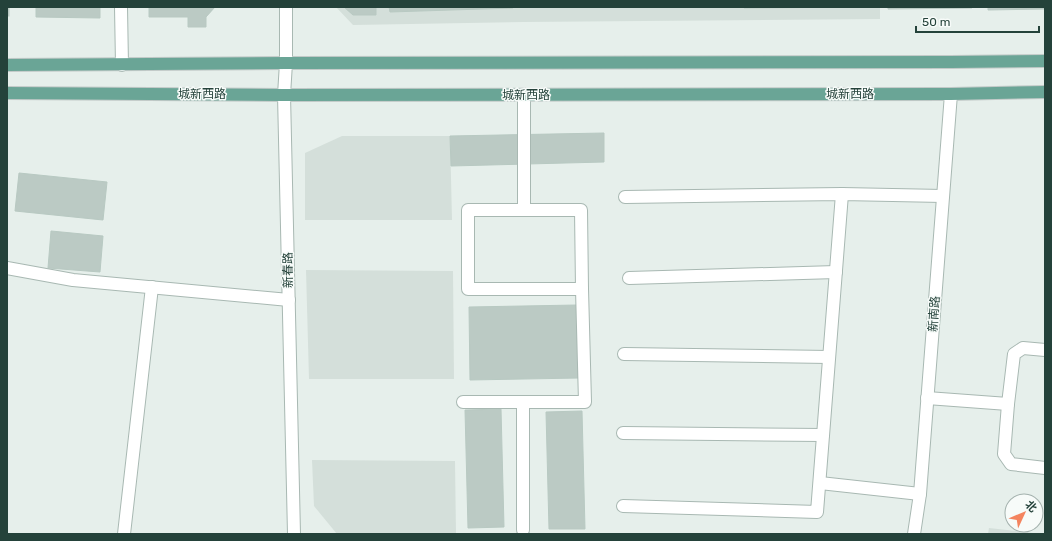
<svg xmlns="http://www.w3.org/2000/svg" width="1052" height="541" font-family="Rubik,'Noto Sans SC',sans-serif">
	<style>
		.built { fill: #d4dfda }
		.building { fill: #bbcac4; stroke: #b8c9c2 }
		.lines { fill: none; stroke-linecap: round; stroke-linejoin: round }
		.minor-casing { stroke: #a8b8b2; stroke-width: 14 }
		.major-casing { stroke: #c2cac8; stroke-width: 14 }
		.minor { stroke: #fff; stroke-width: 12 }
		.major { stroke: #6aa596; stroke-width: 12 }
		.labels { text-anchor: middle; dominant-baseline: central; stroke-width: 3; stroke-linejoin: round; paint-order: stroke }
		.street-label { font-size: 12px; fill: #24423a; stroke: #f7fbf9 }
	</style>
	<rect width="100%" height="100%" fill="#e6efeb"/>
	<!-- built -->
	<g class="built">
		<polygon points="336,7 880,7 880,19 524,22 353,25"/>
		<polygon points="342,136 450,136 452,220 305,220 305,153"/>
		<polygon points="306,270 453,271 454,379 309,379"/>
		<polygon points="312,460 455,461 456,534 337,534 314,506"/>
		<polygon points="989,528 1041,534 988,534"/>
	</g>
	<!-- building -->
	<g class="building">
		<rect x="7" y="7" width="2" height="9"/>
		<polygon points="36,7 100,7 100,18 36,17"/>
		<polygon points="149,7 215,7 206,17 206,27 188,27 188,17 149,17"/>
		<polygon points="344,7 376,7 376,15 353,15"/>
		<polygon points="389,7 513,7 513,8 390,12"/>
		<polygon points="744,7 866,7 744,8"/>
		<polygon points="888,7 972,7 972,8 888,9"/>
		<polygon points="988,7 1045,7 1045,9 988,10"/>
		<polygon points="604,133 604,162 451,166 450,136"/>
		<polygon points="19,173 107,182 103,220 15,211"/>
		<polygon points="51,231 103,236 100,272 48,268"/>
		<polygon points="577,305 579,378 470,380 469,307"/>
		<polygon points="501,409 504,527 468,528 465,410"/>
		<polygon points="582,411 585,529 549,529 546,412"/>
	</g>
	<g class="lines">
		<defs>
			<g id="minor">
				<polyline points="121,7 122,65"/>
				<polyline points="286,7 286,63 284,95 294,534"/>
				<polyline points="524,95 524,210"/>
				<polyline points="625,197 842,194 943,196"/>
				<polygon points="468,210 581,210 582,289 468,289"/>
				<polyline points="7,268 73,280 289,300"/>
				<polyline points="629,278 836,272"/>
				<polyline points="1045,350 1023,348 1014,354 1008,404 1004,454 1011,464 1045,468"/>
				<polyline points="624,354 829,357"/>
				<polyline points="927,398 1008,404"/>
				<polyline points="463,402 585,402 582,289"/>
				<polyline points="523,402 523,530"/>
				<polyline points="623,433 823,435"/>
				<polyline points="820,483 920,494"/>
				<polyline points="623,506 817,512 842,194"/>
				<polyline points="124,534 152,287"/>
				<polyline points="914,534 920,494 951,94"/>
			</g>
			<g id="major">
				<polyline points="7,65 286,63 951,62 1045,61"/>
				<polyline points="7,93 284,95 951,94 1045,92"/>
			</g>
		</defs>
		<!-- minor casing -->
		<use href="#minor" class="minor-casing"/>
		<!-- major casing -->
		<use href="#major" class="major-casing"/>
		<!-- minor -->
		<use href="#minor" class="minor"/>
		<!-- major -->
		<use href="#major" class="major"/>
	</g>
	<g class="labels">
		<!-- street labels -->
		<g class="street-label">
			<text x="202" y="94">城新西路</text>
			<text x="850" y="94">城新西路</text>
			<text x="526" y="95">城新西路</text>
			<text transform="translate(288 270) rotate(-91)">新春路</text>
			<text transform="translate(934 314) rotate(-86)">新南路</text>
		</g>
	</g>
	<!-- border -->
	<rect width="1052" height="541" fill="none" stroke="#24423a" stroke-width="16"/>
	<!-- north arrow -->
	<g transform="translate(1024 513) rotate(46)"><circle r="19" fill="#f7fbf9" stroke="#a3b1ad"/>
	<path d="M0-3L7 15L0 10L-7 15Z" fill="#f4845f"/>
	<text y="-6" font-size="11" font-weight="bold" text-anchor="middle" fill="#24423a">北</text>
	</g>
	<!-- scale -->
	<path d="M916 26v6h123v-6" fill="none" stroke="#24423a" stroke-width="2"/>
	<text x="922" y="26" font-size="12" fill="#24423a" stroke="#f7fbf9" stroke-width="3" paint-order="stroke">50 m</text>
</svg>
